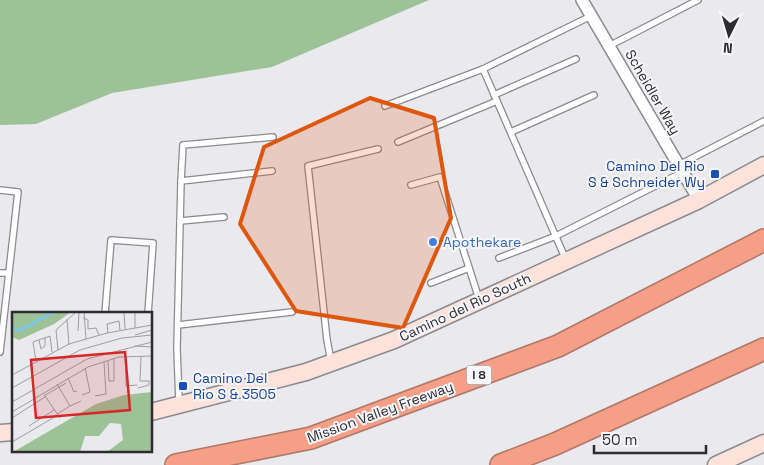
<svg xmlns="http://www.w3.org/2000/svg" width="764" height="465" font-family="'Space Grotesk',sans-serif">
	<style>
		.green { fill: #9dc297 }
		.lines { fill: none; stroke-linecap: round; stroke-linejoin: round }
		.lane-casing { stroke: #8a8a8f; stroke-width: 8 }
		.street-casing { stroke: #8a8a8f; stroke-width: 14 }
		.secondary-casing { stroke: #8a8a8f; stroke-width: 19 }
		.highway-casing { stroke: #af7768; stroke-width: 24 }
		.lane { stroke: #fff; stroke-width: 5.5 }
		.street { stroke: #fff; stroke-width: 11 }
		.secondary { stroke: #fce2db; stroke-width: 16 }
		.highway { stroke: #f59f87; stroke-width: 21 }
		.marked { fill: #df570e; fill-opacity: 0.2; stroke: #df570e; stroke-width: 4; stroke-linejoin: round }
		.transit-dot { fill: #1a4fb4; stroke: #f6f6fb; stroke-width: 2 }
		.shop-dot { fill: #3f7fe0; stroke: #f6f6fb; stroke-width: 2 }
		.labels { text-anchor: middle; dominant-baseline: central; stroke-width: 4; stroke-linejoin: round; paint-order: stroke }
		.shield { fill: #f6f6fb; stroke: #69696c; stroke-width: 1 }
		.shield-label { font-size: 12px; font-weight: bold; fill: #2d2d2f }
		.street-label { font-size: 14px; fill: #2d2d2f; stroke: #f6f6fb }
		.transit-label { font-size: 14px; fill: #164399; stroke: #f6f6fb; text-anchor: end }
		.shop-label { font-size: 14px; fill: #366cbe; stroke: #f6f6fb; text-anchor: start }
		.inset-river { fill: none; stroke: #74caf7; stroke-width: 2.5 }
		.inset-road { fill: none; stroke: #9e9ea2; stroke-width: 1 }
		.view { fill: #d62828; fill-opacity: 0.15; stroke: #d62828; stroke-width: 2.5 }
		.inset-edge { fill: none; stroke: #2d2d2f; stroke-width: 2.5 }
	</style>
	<rect width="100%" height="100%" fill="#e9e9ee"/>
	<!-- green -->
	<polygon class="green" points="0,0 429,0 272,67 112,93 36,124 0,125"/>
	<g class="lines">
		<defs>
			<g id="lane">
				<polyline points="609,46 698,0"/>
				<polyline points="483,69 591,16"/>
				<polyline points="494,95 576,59"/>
				<polyline points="385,106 483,69 566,260"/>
				<polyline points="511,132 594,95"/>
				<polyline points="398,142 497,101"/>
				<polyline points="679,165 764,121"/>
				<polyline points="181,181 272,171"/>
				<polyline points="411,185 440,177 479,299"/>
				<polyline points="0,190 18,192 0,352"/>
				<polyline points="180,221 224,217"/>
				<polyline points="499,258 556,236 683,172"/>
				<polyline points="0,273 8,273"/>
				<polyline points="431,283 469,268"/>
				<polyline points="105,314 111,240 153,243 148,314"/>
				<polyline points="178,325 292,312"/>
				<polyline points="331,361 327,340 308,166 378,149"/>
				<polyline points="179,402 177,348 181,181 183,145 273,137"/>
			</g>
			<polyline id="street" points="582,0 699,200"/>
			<g id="secondary">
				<polyline points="151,412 306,372 394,340 699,200 764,165"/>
				<polyline points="0,433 14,432"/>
				<polyline points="716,465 764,443"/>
			</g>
			<g id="highway">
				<polyline points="176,465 311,438 558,346 764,240"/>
				<polyline points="501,465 555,444 764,349"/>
			</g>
		</defs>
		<!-- lane casing -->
		<use href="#lane" class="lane-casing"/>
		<!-- street casing -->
		<use href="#street" class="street-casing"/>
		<!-- secondary casing -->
		<use href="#secondary" class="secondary-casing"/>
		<!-- highway casing -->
		<use href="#highway" class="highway-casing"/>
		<!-- lane -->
		<use href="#lane" class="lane"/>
		<!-- street -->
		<use href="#street" class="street"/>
		<!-- secondary -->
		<use href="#secondary" class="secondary"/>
		<!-- highway -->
		<use href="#highway" class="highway"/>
	</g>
	<!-- marked area -->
	<path class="marked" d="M370,98L434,118L451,218L403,328L296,311L240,224L264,147Z"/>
	<!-- markers -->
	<g class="transit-dot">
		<rect x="710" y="169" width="10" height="10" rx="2.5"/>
		<rect x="178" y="381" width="10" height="10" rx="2.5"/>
	</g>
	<circle class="shop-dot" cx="433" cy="242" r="5"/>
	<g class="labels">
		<!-- shield labels -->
		<rect class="shield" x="466.5" y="365.5" width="25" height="19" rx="4"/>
		<g class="shield-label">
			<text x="479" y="375">I 8</text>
		</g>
		<!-- street labels -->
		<g class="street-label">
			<text transform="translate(653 92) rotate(60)">Scheidler Way</text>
			<text transform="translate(465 307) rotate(-25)">Camino del Rio South</text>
			<text transform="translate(380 412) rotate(-20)">Mission Valley Freeway</text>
		</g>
		<!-- transit labels -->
		<g class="transit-label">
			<text x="705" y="166">Camino Del Rio<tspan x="705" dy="16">S &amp; Schneider Wy</tspan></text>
			<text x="193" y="378" text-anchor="start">Camino Del<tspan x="193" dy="16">Rio S &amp; 3505</tspan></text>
		</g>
		<!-- shop labels -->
		<g class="shop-label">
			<text x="443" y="242">Apothekare</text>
		</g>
	</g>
	<!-- overview -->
	<g transform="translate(12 312)">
		<rect width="140" height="140" fill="#e9e9ee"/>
		<path d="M0,0H59L42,12L7,28L0,25V47ZM140,80V140H95L111,128L109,112L98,111L87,124H73L68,140H1L84,92L112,83Z" fill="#9dc297"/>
		<path class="inset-river" d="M0,17L9,18L41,0"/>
		<path class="inset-road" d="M72,0L74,27M112,0L113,17M123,0V16M71,6L76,8V17L84,16L87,23M55,7L57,33M66,19L67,0M96,21L95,12L107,9L108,18M123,23L140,18M27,28L29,37L33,34V26M123,34L140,35M46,38L44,18L63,1M114,44V74L125,73M24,49L21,30L38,24L40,40M96,49L97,69H102V46M0,63L57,32L95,21L140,13M56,66L62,80L65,79M45,72L58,94L69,89M0,76L68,38L110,26L140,23M126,76L137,73V69H128L129,44M70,83L78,80L73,56M32,84L54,71M33,84L48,106M83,84L94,82L92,50M0,90L75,47L140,30M0,100L76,55L107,45L140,44M45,102L58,94M0,106L33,85M17,114L42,98M0,130L46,103"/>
		<path class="view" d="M113,40L118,98L24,106L19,48Z"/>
		<rect width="140" height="140" class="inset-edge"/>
	</g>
	<!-- north arrow -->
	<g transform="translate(729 35) rotate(185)" stroke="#f6f6fb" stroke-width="4" paint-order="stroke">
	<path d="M0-4L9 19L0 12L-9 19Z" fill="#2d2d2f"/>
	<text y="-8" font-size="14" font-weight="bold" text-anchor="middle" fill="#2d2d2f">N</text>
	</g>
	<!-- scale -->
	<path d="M594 445v8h112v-8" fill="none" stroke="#2d2d2f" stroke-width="2.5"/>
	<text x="602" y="445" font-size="15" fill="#2d2d2f" stroke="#f6f6fb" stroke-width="4" paint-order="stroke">50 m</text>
</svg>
